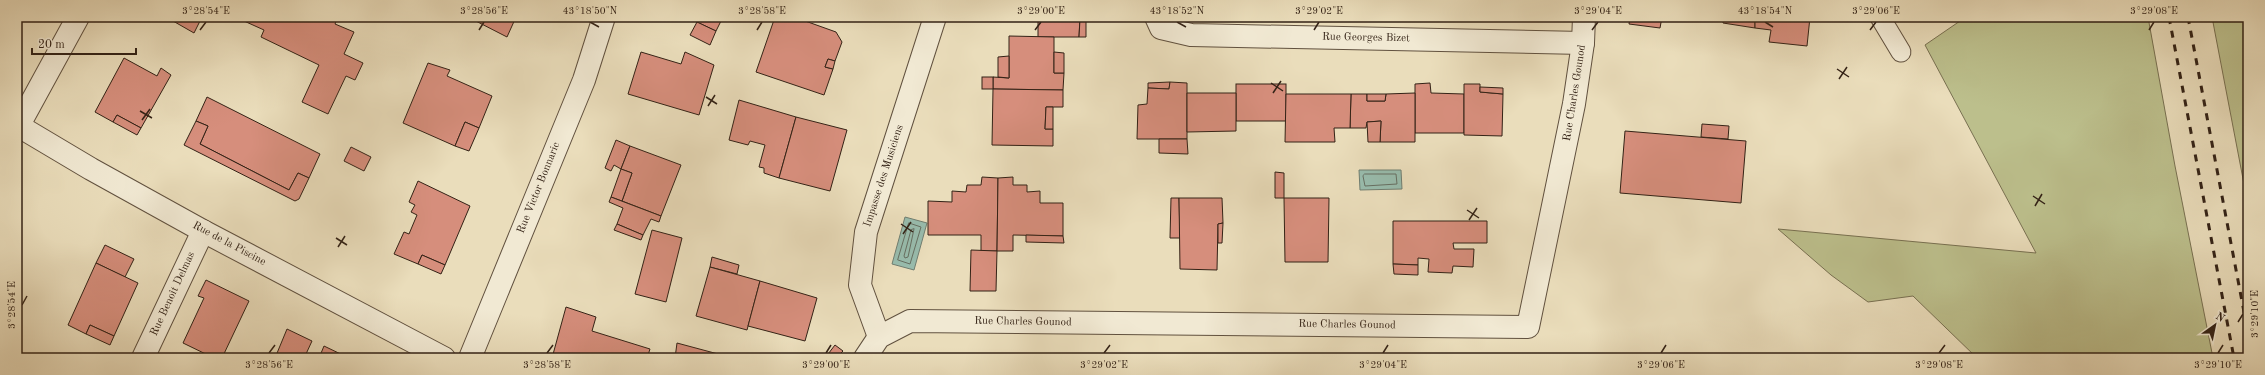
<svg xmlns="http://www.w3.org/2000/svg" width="2265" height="375" font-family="'Old Standard TT',serif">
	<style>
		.green { fill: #bcbf8c; stroke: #787051 }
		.water { fill: #98bcad; stroke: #707e71 }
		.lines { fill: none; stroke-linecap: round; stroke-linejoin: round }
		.shore { stroke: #666f62; stroke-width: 1 }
		.building { fill: #d68e7c; stroke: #332216 }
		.lane-casing { stroke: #61513f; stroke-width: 21 }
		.street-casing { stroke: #61513f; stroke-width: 24 }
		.lane { stroke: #f1e9d3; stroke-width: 19 }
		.street { stroke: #f1e9d3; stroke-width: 22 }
		.rail { stroke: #332216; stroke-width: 3; stroke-dasharray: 7 7; stroke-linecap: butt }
		.ticks { fill: none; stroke: #332216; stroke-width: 1.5 }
		.labels { text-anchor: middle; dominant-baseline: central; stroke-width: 3; stroke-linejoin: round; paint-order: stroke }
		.street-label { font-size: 11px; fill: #332216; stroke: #f1e9d3 }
		.neatline { fill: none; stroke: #332216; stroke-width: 1.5 }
		.ticks-label { font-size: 10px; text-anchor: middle; fill: #332216 }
	</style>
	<rect width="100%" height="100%" fill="#eaddbb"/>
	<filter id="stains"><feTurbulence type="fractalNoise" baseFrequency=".005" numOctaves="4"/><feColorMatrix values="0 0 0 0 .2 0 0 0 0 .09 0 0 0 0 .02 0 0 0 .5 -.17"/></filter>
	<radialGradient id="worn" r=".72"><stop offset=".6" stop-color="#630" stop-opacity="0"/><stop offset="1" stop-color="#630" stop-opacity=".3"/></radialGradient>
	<!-- green -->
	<g class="green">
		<polygon points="1962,17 2148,17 2175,166 2213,358 1977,358 1913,296 1868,302 1831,275 1778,229 2036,253 1925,45 1960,21"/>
		<polygon points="2212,17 2248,17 2248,205"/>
	</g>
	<!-- water -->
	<g class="water">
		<polygon points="1359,170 1401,170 1402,189 1360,190"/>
		<polygon points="905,217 927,223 914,270 892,264"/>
	</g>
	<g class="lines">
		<!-- shore -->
		<g class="shore">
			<polygon points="1365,174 1396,174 1397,184 1365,186 1363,176"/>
			<polygon points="909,223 921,227 910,264 898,260"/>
			<polygon points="914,229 908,257 905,258 904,256 911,230"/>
		</g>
	</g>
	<!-- building -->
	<g class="building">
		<polygon points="17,17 24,17 17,29"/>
		<polygon points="166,17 202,17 194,33"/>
		<polygon points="246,17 338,17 335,24 354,32 344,54 363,63 355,80 346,76 328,114 302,102 319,65 261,37 264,30 244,21"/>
		<polygon points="468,17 516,17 507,37"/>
		<polygon points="686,17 723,17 716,31"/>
		<polygon points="775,17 794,17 836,32 842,42 835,61 828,59 825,67 833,69 824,95 756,72"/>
		<polygon points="1038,17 1080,17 1079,37 1038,37"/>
		<rect x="1080" y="17" width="10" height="2"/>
		<polygon points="1630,17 1662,17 1660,28 1629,24"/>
		<polygon points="1723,17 1755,17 1755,28 1723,23"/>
		<polygon points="1755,17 1810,17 1807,46 1769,42 1771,30 1755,28"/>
		<polygon points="1080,19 1086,20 1086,37 1079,37"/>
		<polygon points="697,22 716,31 710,45 690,35"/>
		<polygon points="1009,36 1054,37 1054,73 1064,73 1063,90 993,89 993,77 1009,78"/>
		<polygon points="641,52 681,64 685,52 714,65 699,115 628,94"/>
		<polygon points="1054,52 1064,53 1064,73 1054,73"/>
		<polygon points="1009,56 1009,78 998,77 998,57"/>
		<polygon points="124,58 157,76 161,68 171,75 141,128 117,115 113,122 95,112"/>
		<polygon points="828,59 835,61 833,69 825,67"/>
		<polygon points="428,63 450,70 447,76 492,96 479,128 465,122 455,146 403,123"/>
		<rect x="982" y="77" width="11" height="12"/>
		<polygon points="1170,82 1169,89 1148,88 1148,83"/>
		<polygon points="1170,82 1187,83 1187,139 1137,139 1138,105 1147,104 1148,88 1169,89"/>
		<polygon points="1430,83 1431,93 1464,94 1464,133 1415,133 1415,84"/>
		<rect x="1236" y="84" width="50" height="37"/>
		<polygon points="1464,84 1480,84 1480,92 1503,94 1502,136 1464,135"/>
		<polygon points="1480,87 1503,88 1503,94 1480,92"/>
		<polygon points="993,89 1063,90 1063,107 1046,107 1045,129 1053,129 1053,146 992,145"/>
		<polygon points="1187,93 1236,93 1236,131 1187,132"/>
		<polygon points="1415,93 1415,142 1380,142 1381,121 1367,122 1366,128 1350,128 1351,94 1367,94 1367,101 1385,101 1386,94"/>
		<polygon points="1286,94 1351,94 1350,128 1334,128 1335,142 1285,142"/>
		<polygon points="1367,94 1386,94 1385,101 1367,101"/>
		<polygon points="207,97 320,154 309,178 298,173 289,190 200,144 208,126 196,121"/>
		<polygon points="739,100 796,117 779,178 764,173 764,168 759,167 765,145 750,141 748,145 729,140"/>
		<polygon points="1046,107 1053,107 1053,129 1045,129"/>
		<polygon points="117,115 141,128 137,135 113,122"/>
		<polygon points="796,117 847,130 830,191 779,178"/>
		<polygon points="196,121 208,126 200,144 289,190 298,173 309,178 299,199 295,201 184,145"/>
		<polygon points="1381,121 1380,142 1368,142 1367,122"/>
		<polygon points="465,122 479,128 469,151 455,146"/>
		<polygon points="1702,124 1729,126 1728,139 1701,137"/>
		<polygon points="1625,131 1746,141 1741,203 1620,193"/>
		<polygon points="1159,139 1187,139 1188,154 1159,153"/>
		<polygon points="616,140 630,146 621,169 614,165 611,171 605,168"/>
		<polygon points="630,146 681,165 661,216 622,201 632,173 621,169"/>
		<polygon points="351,147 371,157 364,171 344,161"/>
		<polygon points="621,169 632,173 622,201 611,197"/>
		<polygon points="1275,172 1284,173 1284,198 1275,198"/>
		<polygon points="982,177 998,178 997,251 981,251 981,235 928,235 928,201 952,202 952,191 966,192 967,185 981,185"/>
		<polygon points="1013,177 1013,185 1027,185 1027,192 1040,191 1040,203 1063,203 1063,236 1013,235 1013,251 997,251 998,178"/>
		<polygon points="418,181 470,206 445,265 422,255 418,264 394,254 404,232 409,234 417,215 411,212 415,205 409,202"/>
		<polygon points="611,197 661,216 659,222 651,219 643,235 617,224 623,208 609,202"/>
		<polygon points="1171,198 1179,198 1180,238 1170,238"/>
		<polygon points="1179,198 1222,198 1223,223 1218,224 1217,270 1180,269"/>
		<polygon points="1284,198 1329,198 1328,262 1285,262"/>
		<polygon points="1393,221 1487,221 1487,243 1453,243 1454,249 1474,249 1473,267 1453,266 1452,273 1428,272 1429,259 1418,258 1418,265 1393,264"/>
		<polygon points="1223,223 1222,243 1218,243 1218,224"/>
		<polygon points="617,224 643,235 641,240 614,230"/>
		<polygon points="652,230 682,238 666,302 635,294"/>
		<polygon points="1026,235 1063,236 1064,243 1026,242"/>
		<polygon points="105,245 134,259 125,277 96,263"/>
		<polygon points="971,250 997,251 996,291 970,291"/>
		<polygon points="422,255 445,265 441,274 418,264"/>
		<polygon points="712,257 739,265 737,274 710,267"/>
		<polygon points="96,263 138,283 114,336 90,325 86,334 68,325"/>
		<polygon points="1393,264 1418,265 1418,275 1394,274"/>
		<polygon points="710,267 760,281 747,330 696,316"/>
		<polygon points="206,280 249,301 222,358 214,358 183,343 204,298 198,296"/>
		<polygon points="760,281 817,298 805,341 748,326"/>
		<polygon points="566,307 596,317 592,331 650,349 647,358 552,358"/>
		<polygon points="90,325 114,336 110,345 86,334"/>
		<polygon points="287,329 312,341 306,354 315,358 275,358"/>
		<polygon points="677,343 733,358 675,358"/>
		<polygon points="835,345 843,351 836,358 825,358"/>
		<polygon points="324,346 349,358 319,358"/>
	</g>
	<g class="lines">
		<defs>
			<polyline id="lane" points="1880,17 1901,52"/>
			<g id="street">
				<polyline points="1156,17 1161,28 1191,35 1583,43"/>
				<polyline points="17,125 91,169 203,231 444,358"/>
				<polyline points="19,125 78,17"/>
				<polyline points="879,337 860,285 866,232 935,17"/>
				<polyline points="143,358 203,231"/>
				<polyline points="470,358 584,80 604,17"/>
				<polyline points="865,358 879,337 910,321 1528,327 1574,104 1583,43 1584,17"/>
			</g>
		</defs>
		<!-- lane casing -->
		<use href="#lane" class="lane-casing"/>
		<!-- street casing -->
		<use href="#street" class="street-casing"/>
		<!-- lane -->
		<use href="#lane" class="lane"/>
		<!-- street -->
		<use href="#street" class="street"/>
		<!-- rail -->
		<g class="rail">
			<polyline points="2169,17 2234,358"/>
			<polyline points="2188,17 2248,333"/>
		</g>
	</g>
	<!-- ticks -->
	<path class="ticks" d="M590,22L599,27M1177,22L1186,27M1765,22L1773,27M200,30L206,22M479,30L484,22M757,30L762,22M1035,30L1041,22M1314,30L1319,22M1592,30L1598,22M1870,30L1876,22M2149,30L2154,22M1837,69L1849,77M1839,79L1847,67M1271,83L1283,91M1273,93L1281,81M706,97L717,104M708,106L715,95M140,111L152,118M142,120L150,109M2033,196L2045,204M2035,206L2042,194M1467,210L1479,218M1469,220L1477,208M901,224L913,232M903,234L911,222M336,238L347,245M338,247L345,236M22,305L27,296M2238,322L2243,314M269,353L275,345M547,353L553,345M826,353L831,345M1104,353L1110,345M1383,353L1388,345M1661,353L1666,345M1939,353L1945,345M2218,353L2223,345"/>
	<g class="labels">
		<!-- street labels -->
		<g class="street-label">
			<text transform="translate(1366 38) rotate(1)">Rue Georges Bizet</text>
			<text transform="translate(1575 93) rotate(-81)">Rue Charles Gounod</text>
			<text transform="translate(884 176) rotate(-72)">Impasse des Musiciens</text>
			<text transform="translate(539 188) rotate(-68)">Rue Victor Bonnaric</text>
			<text transform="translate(229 244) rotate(28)">Rue de la Piscine</text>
			<text transform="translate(173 294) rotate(-65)">Rue Benoît Delmas</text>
			<text transform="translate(1023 322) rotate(1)">Rue Charles Gounod</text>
			<text transform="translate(1347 325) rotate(1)">Rue Charles Gounod</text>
		</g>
	</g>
	<!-- margin -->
	<rect width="2265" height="375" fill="none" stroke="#eaddbb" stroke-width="44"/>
	<!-- north arrow -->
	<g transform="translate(2215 325) rotate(33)" stroke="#f1e9d3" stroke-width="3" paint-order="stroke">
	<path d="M0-3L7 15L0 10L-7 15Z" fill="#332216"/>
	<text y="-6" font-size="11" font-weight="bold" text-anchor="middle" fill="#332216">N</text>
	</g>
	<!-- scale -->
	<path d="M32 48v6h104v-6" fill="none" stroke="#332216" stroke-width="2"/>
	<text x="38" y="48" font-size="12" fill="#332216" stroke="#f1e9d3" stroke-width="3" paint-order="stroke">20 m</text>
	<rect x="22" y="22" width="2221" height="331" class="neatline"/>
	<g class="ticks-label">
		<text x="206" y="14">3°28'54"E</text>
		<text x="484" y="14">3°28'56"E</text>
		<text x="590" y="14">43°18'50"N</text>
		<text x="762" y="14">3°28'58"E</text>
		<text x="1041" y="14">3°29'00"E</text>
		<text x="1177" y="14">43°18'52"N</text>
		<text x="1319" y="14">3°29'02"E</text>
		<text x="1598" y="14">3°29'04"E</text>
		<text x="1765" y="14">43°18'54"N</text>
		<text x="1876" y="14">3°29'06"E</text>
		<text x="2154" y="14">3°29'08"E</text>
		<text transform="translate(11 305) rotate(-90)" y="4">3°28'54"E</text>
		<text transform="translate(2254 314) rotate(-90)" y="4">3°29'10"E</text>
		<text x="269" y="368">3°28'56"E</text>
		<text x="547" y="368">3°28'58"E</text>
		<text x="826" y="368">3°29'00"E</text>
		<text x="1104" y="368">3°29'02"E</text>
		<text x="1383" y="368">3°29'04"E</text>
		<text x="1661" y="368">3°29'06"E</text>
		<text x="1939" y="368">3°29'08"E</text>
		<text x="2218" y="368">3°29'10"E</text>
	</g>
	<rect width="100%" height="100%" filter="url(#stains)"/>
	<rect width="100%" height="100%" fill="url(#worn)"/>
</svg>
